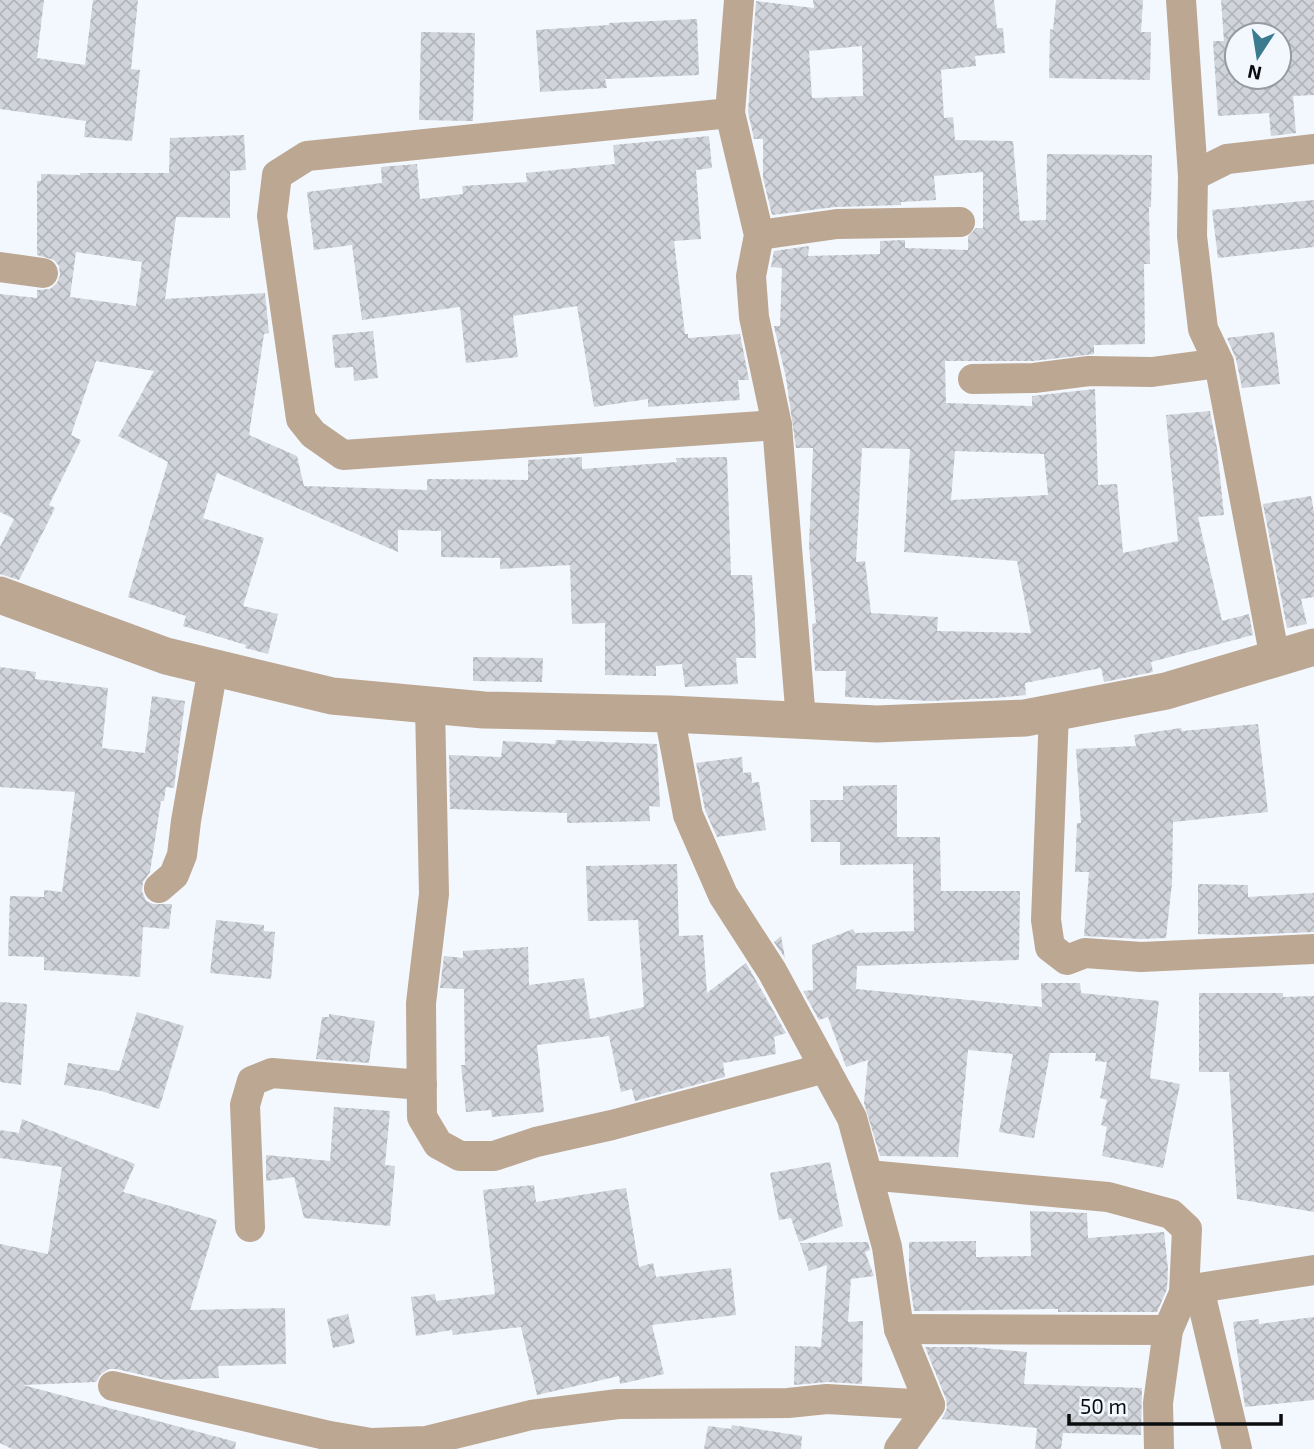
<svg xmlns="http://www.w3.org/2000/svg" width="1314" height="1449" font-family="'Exo 2',sans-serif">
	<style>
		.building { fill: url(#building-cross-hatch); fill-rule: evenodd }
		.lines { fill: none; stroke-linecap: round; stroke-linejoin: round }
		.minor { stroke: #bca793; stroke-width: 30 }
		.tertiary { stroke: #bca793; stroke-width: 37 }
	</style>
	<defs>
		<pattern id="building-cross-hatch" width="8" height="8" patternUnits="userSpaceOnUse" patternTransform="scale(1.75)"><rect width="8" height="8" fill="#d1d5db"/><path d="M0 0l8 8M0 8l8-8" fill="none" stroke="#b2b6bb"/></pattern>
	</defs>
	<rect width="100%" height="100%" fill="#f3f7fe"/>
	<!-- building -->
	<g class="building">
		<polygon points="0,0 44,0 37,58 85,65 93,0 138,0 131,69 140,70 132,141 84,137 86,121 0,109"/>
		<path d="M813,0H994L997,28H1003L1005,53L975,56L976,66L941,70L944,118L953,117L955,140L1013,141L1020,221L1046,220L1047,154L1152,155L1151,207H1149L1150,264H1144L1145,344L1094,345V354L1033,361H945L946,403L1032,406V396L1095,389L1098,485L1117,484L1123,553L1178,541L1166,415L1210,411L1217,448L1224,515L1198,517L1222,621L1249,614L1253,635L1151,662L1153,672L1104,682L1101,668L1025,683L1026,695L996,698L931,701L845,697L846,671H815L812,624L816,623L809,546L813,448H796L786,378L774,326H780L782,268L771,267L774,251L809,246L808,256L880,254V241L905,240V248L968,250V237L976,228H983V172L934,176L936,200L901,202V205L835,207L772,215L763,178V139H754L748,112L756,1L814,8ZM862,46L863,96L812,98L809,51ZM862,448L910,449L904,552L1017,561L1031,633L937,631L938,617L871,613L865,561L856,562ZM955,451L1044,454L1048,495L951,500Z"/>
		<polygon points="1056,0 1143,0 1141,32 1151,32 1150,80 1049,78 1050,29 1053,30"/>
		<path d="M1221,0H1314V95L1293,96L1296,133L1271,136L1269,113L1218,116L1213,41H1224ZM1237,35H1279V77H1237Z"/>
		<polygon points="697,19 699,75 605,79 607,88 540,92 536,30 609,25 609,23"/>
		<polygon points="421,32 475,33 473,121 419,120"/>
		<path d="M244,135L246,170L230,171V218L176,217L165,299L265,293L269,333L264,334L249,435L297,456L304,486L427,490V479L528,480V460L582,457V469L677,462L676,458L727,457L731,575H752L755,619L756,658H736L738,684L685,687L682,664L656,666V676L605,675V623L572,624L570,565L500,569V558L441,557V531L398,530V552L217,473L203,518L264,538L243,606L278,614L268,654L245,648L246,645L183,626L186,616L128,597L168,462L118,436L154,371L96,361L71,435L81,440L49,505L55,508L19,580L0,574V547L14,519L0,512V294L37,298V290L50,289L57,283L60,275L59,266L54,260L37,255V181H41V174L80,175V173H169L170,138ZM76,252L142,262L136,306L70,297Z"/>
		<polygon points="709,136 712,168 696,170 701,239 674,241 685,334 688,334 688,338 740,334 749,380 738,380 740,400 648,407 648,399 594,407 577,306 513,316 518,357 466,363 460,307 362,320 352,245 314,250 307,192 382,183 381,167 417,164 420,199 463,194 462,186 527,182 526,173 615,164 613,145"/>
		<polygon points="1314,200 1314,247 1218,258 1212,210"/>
		<polygon points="373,331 378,378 354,381 353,367 335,368 332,335"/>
		<polygon points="1274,332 1280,384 1242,388 1236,359 1227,338"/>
		<polygon points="1311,496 1314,512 1314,597 1301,599 1307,624 1287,628 1263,504"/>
		<polygon points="473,657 543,658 542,682 473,681"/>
		<polygon points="0,667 36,672 35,679 108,688 102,748 145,753 152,696 185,701 174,788 166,787 164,801 161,801 150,872 143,882 142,891 146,901 153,904 172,904 169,929 143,927 140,977 44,970 44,957 8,956 10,896 44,897 44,890 62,892 75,792 0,787"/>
		<polygon points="1258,724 1268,812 1173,822 1172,883 1166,938 1141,939 1084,936 1089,872 1075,872 1077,823 1081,823 1076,749 1136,746 1134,735 1181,728 1182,731"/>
		<polygon points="556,740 657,744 660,807 649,806 650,821 567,823 567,813 450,809 449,755 501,757 503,741 555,744"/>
		<polygon points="742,757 743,773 751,772 752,783 759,782 766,830 717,837 705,810 696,763"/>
		<polygon points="897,785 897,837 940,837 941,891 1020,891 1019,960 857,966 856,989 1042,1007 1041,983 1080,983 1081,993 1159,1001 1150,1078 1180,1084 1163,1168 1102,1156 1107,1127 1101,1125 1107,1100 1100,1098 1107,1062 1095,1061 1096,1053 1050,1053 1034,1138 999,1132 1013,1054 968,1050 958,1157 880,1156 864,1103 868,1060 846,1067 828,1017 819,1020 803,991 813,990 812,945 853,929 855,933 914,931 913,864 840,865 840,842 811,842 810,800 843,800 843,786"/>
		<polygon points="677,864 679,936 703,935 707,993 746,963 786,1033 774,1037 776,1054 723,1063 725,1077 635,1101 632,1089 621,1092 609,1036 537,1045 544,1112 492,1117 491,1110 466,1112 461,1065 465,1065 464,989 440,988 444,956 463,958 463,951 528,947 529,985 584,978 590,1019 644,1007 638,920 588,921 586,866"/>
		<polygon points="1198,884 1248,885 1248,897 1314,893 1314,932 1235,935 1198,934"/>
		<polygon points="216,920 264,925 264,931 275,932 271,979 210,973"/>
		<polygon points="781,936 785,958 774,942"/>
		<polygon points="1199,993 1283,993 1283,997 1314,996 1314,1212 1237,1199 1229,1072 1199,1072"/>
		<polygon points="0,1002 27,1004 21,1085 0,1082"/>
		<polygon points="137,1012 184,1026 159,1109 101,1091 64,1085 68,1063 119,1071"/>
		<polygon points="329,1014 375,1021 369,1063 316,1059 322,1017 329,1017"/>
		<polygon points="334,1107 390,1111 385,1165 395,1166 390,1226 304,1218 294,1177 266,1181 266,1155 330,1161"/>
		<polygon points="22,1119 135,1164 123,1192 217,1220 190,1310 285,1308 286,1364 218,1366 219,1378 165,1380 116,1369 109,1369 101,1374 96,1382 23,1385 236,1442 235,1449 12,1449 0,1443 0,1244 48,1254 62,1167 0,1158 0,1130 19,1133"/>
		<polygon points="830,1162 843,1226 799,1242 791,1218 779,1220 770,1173"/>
		<polygon points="534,1185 536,1202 626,1188 639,1267 653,1263 656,1277 731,1268 736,1315 652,1325 664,1374 620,1384 619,1376 537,1395 521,1327 453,1335 452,1330 416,1336 411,1297 435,1294 436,1301 495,1294 483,1190"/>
		<polygon points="1030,1211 1087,1213 1088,1238 1164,1232 1168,1269 1167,1289 1157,1312 1058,1312 1058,1309 914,1311 909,1277 909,1242 976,1241 976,1257 1031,1256"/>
		<polygon points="868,1242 870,1250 865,1252 874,1276 851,1279 848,1322 863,1321 862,1384 828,1382 794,1385 795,1346 821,1347 827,1265 809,1271 800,1243"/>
		<polygon points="348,1314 355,1343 333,1348 327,1319"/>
		<polygon points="1314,1317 1314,1400 1245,1407 1233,1322 1259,1319 1259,1324"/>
		<polygon points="925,1347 972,1347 1027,1352 1024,1384 1142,1388 1141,1435 1063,1433 1061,1449 1035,1449 1037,1428 942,1419 947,1408 946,1399"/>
		<polygon points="732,1425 802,1436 801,1449 704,1449 708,1426 731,1429"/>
	</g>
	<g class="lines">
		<!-- minor -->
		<g class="minor">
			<polyline points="739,0 730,113 759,235 751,276 754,317 777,425 801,720"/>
			<polyline points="1181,0 1193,176 1192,236 1203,329 1219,363 1275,659"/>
			<polyline points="730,113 307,156 277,175 272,216 301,419 313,434 343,455 777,425"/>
			<polyline points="1193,176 1227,159 1314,149"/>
			<polyline points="759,235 837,224 960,222"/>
			<polyline points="0,267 43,273"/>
			<polyline points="973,379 1034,378 1089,371 1152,372 1219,363"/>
			<polyline points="430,705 434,894 421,1003 422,1117 438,1144 460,1156 494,1156 536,1142 612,1125 825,1068"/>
			<polyline points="1054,712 1046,920 1050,947 1067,960 1085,953 1141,957 1314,949"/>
			<polyline points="669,714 688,815 723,895 772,971 852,1118 887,1247 899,1329 930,1405 899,1449"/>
			<polyline points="159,888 174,875 182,855 186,821 213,668"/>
			<polyline points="868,1175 1108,1197 1171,1214 1187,1229 1184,1293 1168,1330 899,1329"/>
			<polyline points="250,1227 245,1105 252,1081 272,1073 422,1085"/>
			<polyline points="1199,1288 1237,1449"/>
			<polyline points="1184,1293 1199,1288 1314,1270"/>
			<polyline points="113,1386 330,1436 371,1443 426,1441 531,1415 618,1404 788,1403 827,1399 930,1405"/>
			<polyline points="1159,1449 1158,1403 1168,1330"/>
		</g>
		<!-- tertiary -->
		<polyline class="tertiary" points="0,595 166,656 332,696 484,710 669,714 877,724 1025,718 1166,691 1314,647"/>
	</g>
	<!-- north arrow -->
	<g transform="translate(1258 56) rotate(192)"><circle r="33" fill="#f3f7fe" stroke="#96999e" stroke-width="2"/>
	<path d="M0-5L12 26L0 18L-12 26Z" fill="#3b7a8f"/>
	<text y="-10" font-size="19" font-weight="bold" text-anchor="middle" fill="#0b0c0e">N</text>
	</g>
	<!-- scale -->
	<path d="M1069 1414v10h212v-10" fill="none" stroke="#0b0c0e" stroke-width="3.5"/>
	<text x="1080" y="1414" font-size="21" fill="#0b0c0e" stroke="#f3f7fe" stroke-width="5" paint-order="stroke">50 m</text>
</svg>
